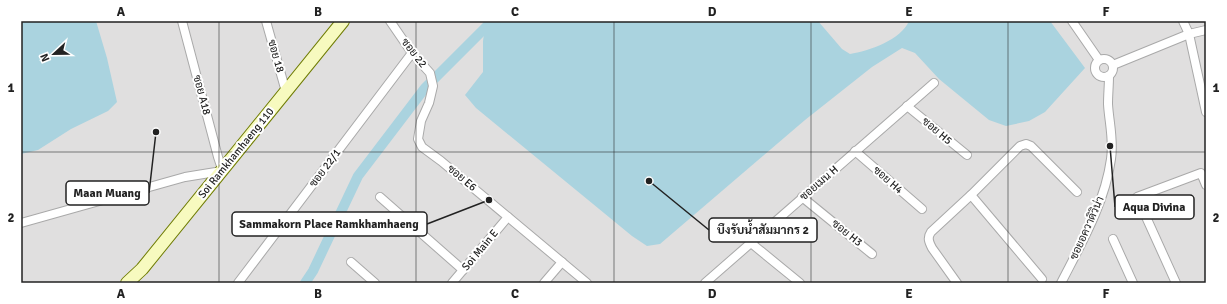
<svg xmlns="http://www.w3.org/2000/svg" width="1227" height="304" font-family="Signika,Sarabun,sans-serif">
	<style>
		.residential { fill: #e0dfdf }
		.water { fill: #aad3df }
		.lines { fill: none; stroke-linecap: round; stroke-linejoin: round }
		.canal { stroke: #aad3df; stroke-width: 10 }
		.street-casing { stroke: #a9a9a9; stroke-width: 10 }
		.secondary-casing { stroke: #707d05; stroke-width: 14 }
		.street { stroke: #fff; stroke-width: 8 }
		.secondary { stroke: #f7fabf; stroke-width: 12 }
		.grid { fill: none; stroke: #222; stroke-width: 1; stroke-opacity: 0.55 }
		.labels { text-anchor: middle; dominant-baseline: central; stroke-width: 4; stroke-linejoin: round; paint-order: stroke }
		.street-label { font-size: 11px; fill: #222; stroke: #fff }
		.leader { fill: none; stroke: #222; stroke-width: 1.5 }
		.callout-dot { fill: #222; stroke: #fff; stroke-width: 1.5 }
		.callout { fill: #fff; stroke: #222; stroke-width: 1.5 }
		.callout-label { font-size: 12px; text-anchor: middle; font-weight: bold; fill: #222 }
		.neatline { fill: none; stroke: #222; stroke-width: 1.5 }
		.grid-label { font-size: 13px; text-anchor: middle; font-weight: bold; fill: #222 }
	</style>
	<rect width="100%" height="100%" fill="#f2efe9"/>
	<!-- residential -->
	<rect class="residential" x="21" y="21" width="1185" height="262"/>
	<!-- water -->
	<g class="water">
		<polygon points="21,21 96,21 107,58 117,102 108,111 71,129 38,150 21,154"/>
		<path d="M483,21H818L842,49L850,54C869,51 901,40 909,21H1050L1085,68L1045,112L1029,121L1006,126L989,120L939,79L915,53L902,48L872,67L805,120L660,244L647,246L632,236L476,108L465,95L483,72V41L485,27Z"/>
	</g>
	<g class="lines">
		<!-- canal -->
		<polyline class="canal" points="305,283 313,271 358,176 425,88 489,24 496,24"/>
		<defs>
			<g id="street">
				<polyline points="182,21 218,157 221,166 225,168"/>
				<polyline points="266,21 286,92"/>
				<polyline points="390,21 412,53 430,73 433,86 429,103 421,121 418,139 422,147 441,161 587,283"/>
				<polyline points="1072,21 1099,60"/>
				<polyline points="1183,21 1189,34 1206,112"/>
				<circle cx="1104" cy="68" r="9"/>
				<polyline points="1113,65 1189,34 1206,30"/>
				<polyline points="907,106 967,155"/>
				<polyline points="855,151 922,209"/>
				<polyline points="971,195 1042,279"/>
				<polyline points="380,197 463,270"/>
				<polyline points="802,197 872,254"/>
				<polyline points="21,223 185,177 222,171"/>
				<polyline points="1113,239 1133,283"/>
				<polyline points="751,243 800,283"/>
				<polyline points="351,262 375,283"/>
				<polyline points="238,283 412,53"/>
				<polyline points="452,283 508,217"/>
				<polyline points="544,283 562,262"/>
				<polyline points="705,283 934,83"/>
				<path d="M957,283L932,248C929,242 927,238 931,232L971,195L1020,146L1026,144L1031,146L1077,192"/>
				<path d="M1061,283C1081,244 1105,203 1111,159C1114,140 1109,122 1108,104C1108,95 1109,85 1109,76"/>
				<polyline points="1176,283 1137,197 1201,173 1206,185"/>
			</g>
			<polyline id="secondary" points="127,283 142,269 343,21"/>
		</defs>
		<!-- street casing -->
		<use href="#street" class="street-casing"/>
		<!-- secondary casing -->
		<use href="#secondary" class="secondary-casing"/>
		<!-- street -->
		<use href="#street" class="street"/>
		<!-- secondary -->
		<use href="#secondary" class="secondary"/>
	</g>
	<!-- grid -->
	<path class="grid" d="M219,21V283M416,21V283M614,21V283M811,21V283M1008,21V283M21,152H1206"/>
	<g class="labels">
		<!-- street labels -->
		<g class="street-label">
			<text transform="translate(414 53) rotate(52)">ซอย 22</text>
			<text transform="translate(276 56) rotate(74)">ซอย 18</text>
			<text transform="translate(202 95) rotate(75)">ซอย A18</text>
			<text transform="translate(937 131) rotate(40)">ซอย H5</text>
			<text transform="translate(236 153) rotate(-51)">Soi Ramkhamhaeng 110</text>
			<text transform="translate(325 168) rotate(-53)">ซอย 22/1</text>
			<text transform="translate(462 178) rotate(40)">ซอย E6</text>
			<text transform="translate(888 180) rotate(41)">ซอย H4</text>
			<text transform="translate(819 183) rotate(-41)">ซอยเมน H</text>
			<text transform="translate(1087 228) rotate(-66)">ซอยอควาดิวิน่า</text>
			<text transform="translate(847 233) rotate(39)">ซอย H3</text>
			<text transform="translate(480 250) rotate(-50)">Soi Main E</text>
		</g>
	</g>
	<!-- callouts -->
	<path class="leader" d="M156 132L149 193M1110 146L1115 207M489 200L427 224M649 181L709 230"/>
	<g class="callout-dot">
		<circle cx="156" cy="132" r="4"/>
		<circle cx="1110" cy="146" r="4"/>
		<circle cx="489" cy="200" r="4"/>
		<circle cx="649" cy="181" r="4"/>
	</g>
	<g class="callout">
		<rect x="66" y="181" width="83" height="24" rx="4"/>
		<rect x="1115" y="195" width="79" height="24" rx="4"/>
		<rect x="232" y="212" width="195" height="24" rx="4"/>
		<rect x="709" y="218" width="108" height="24" rx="4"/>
	</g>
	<g class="callout-label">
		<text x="107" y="197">Maan Muang</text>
		<text x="1154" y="211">Aqua Divina</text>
		<text x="329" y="228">Sammakorn Place Ramkhamhaeng</text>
		<text x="763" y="234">บึงรับน้ำสัมมากร 2</text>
	</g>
	<!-- border -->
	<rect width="1227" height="304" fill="none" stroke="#ffffff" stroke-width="44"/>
	<!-- north arrow -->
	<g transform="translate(54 54) rotate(248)" stroke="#ffffff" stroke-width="3" paint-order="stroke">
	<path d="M0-3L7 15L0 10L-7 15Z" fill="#222222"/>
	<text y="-6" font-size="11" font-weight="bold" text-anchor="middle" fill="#222222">N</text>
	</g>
	<rect x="22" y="22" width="1183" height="260" class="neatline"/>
	<g class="grid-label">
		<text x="121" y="16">A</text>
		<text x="318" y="16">B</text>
		<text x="515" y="16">C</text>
		<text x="712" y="16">D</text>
		<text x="909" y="16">E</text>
		<text x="1106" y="16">F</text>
		<text x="11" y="92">1</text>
		<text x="1216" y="92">1</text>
		<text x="11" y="222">2</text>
		<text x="1216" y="222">2</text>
		<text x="121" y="298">A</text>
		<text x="318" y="298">B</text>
		<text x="515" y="298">C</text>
		<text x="712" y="298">D</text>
		<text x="909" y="298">E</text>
		<text x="1106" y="298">F</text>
	</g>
</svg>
